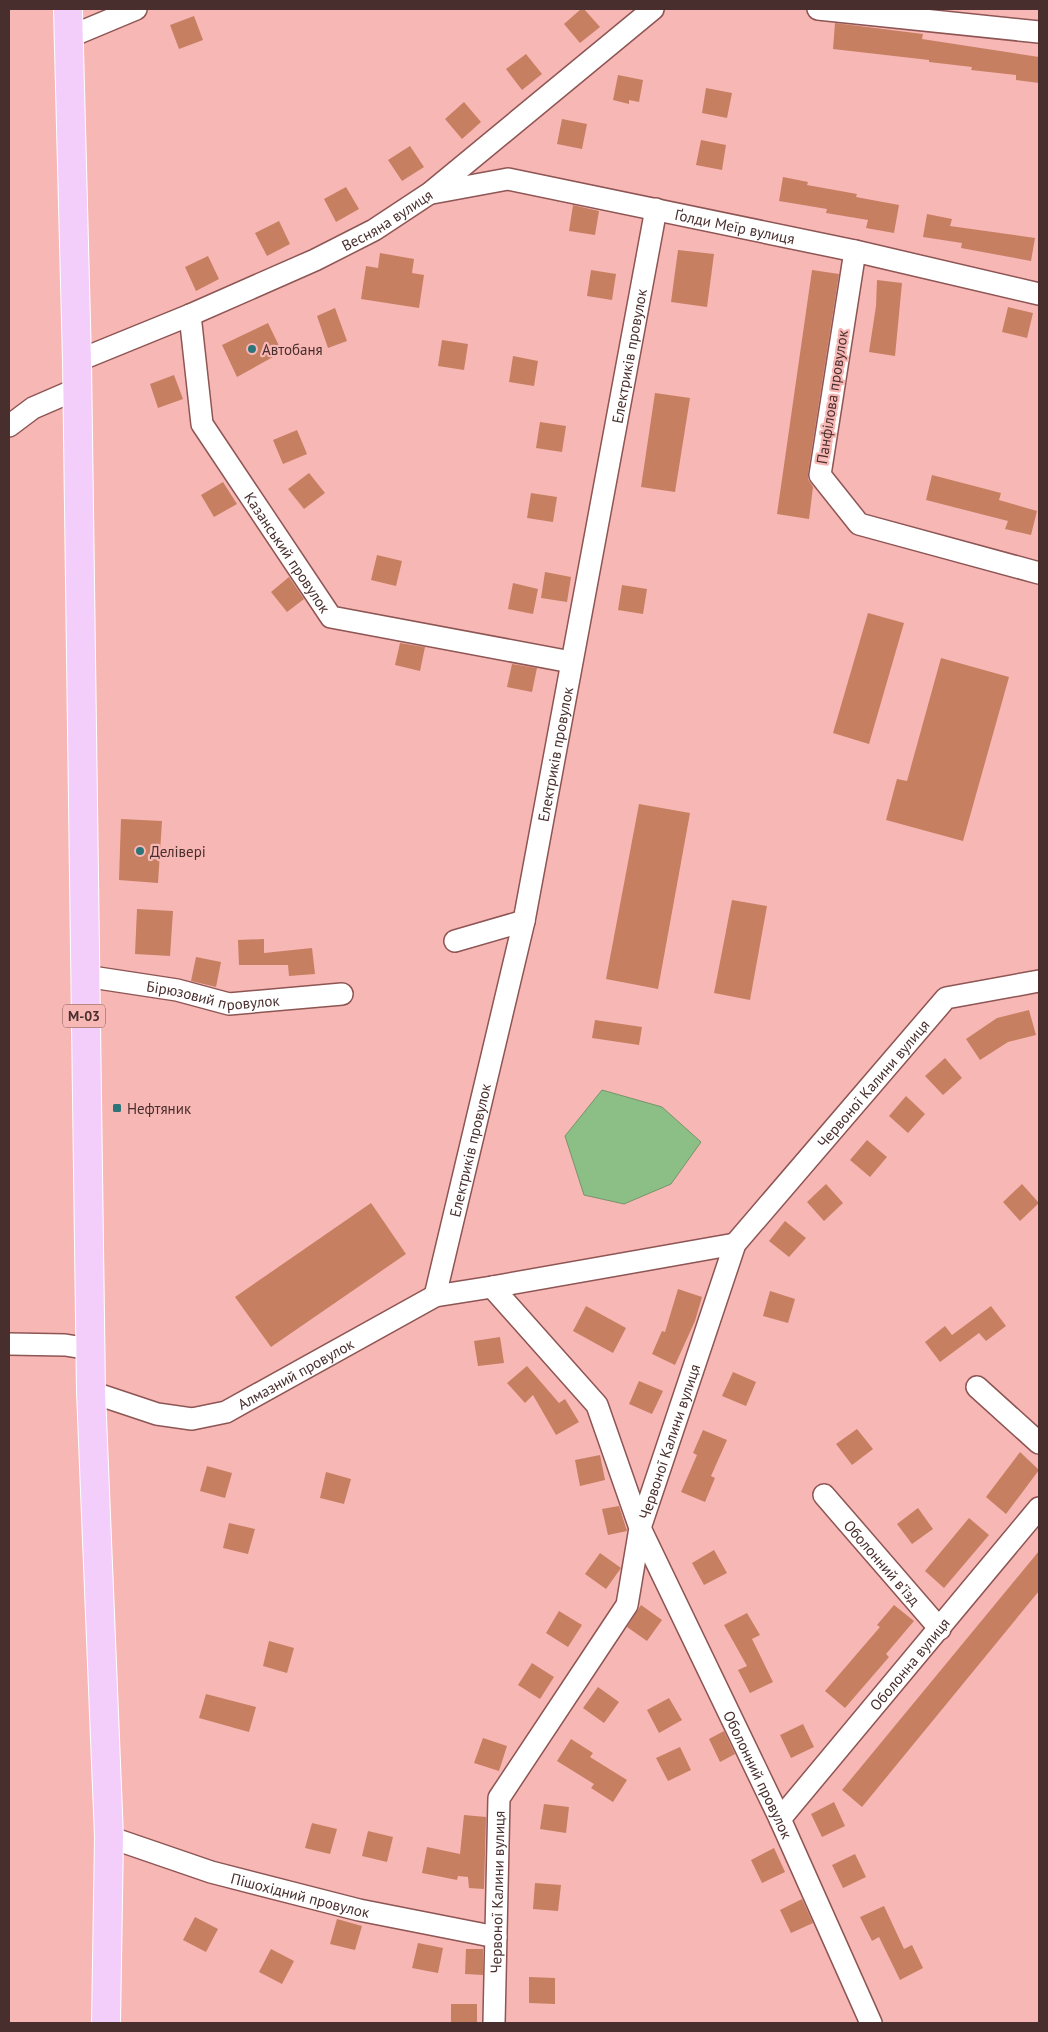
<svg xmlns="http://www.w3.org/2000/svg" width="1048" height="2032" font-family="'PT Sans',sans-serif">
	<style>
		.water { fill: #8bbf85; stroke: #77946b }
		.building { fill: #c77f62 }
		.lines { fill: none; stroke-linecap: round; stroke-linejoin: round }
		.minor-casing { stroke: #8d5553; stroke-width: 24 }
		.trunk-casing { stroke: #fff; stroke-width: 30 }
		.minor { stroke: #fff; stroke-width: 21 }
		.trunk { stroke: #f3cefa; stroke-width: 28 }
		.poi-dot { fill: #2c757b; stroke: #f7b7b4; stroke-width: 2 }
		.labels { text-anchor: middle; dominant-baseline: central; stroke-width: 4.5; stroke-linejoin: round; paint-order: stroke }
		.shield { fill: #f7b7b4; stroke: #7c5756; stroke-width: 1 }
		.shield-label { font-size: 14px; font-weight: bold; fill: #482e2d }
		.street-label { font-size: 15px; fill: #482e2d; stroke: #f7b7b4 }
		.poi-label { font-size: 15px; fill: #482e2d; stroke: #f7b7b4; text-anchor: start }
	</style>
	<rect width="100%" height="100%" fill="#f7b7b4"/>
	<!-- water -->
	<polygon class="water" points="602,1090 662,1107 701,1142 671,1184 624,1204 584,1195 565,1136"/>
	<!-- building -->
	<g class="building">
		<polygon points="581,9 584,9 600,27 580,43 564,24"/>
		<polygon points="194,16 203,40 179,49 170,25"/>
		<polygon points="835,23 923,34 922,39 1039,57 1039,83 1016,80 1016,75 971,70 972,67 929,62 929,60 833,49"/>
		<polygon points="526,54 542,74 522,90 506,69"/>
		<polygon points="618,75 643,80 639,102 629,100 629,104 613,100"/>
		<polygon points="706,88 732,93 727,118 702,113"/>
		<polygon points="464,102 481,122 462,139 445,119"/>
		<polygon points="562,119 587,124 582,149 557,144"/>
		<polygon points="701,140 726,145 722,170 696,165"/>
		<polygon points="410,146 424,167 402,181 388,160"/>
		<polygon points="783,177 808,182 807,185 857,194 856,197 899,205 894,233 866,228 868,220 826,213 827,209 779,201"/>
		<polygon points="346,187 359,209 336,222 324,199"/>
		<polygon points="573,205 599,211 595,235 569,231"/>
		<polygon points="927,214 952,219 950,226 1035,238 1031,261 961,248 962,243 923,237"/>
		<polygon points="279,221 290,244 267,256 255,233"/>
		<polygon points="678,250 714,254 707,307 671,302"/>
		<polygon points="380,253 414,259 412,273 424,275 419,308 361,299 366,266 378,268"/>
		<polygon points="208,256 219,279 196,291 185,267"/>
		<polygon points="591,270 616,274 612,300 587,296"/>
		<polygon points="812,270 839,274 808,473 808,479 813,487 809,519 777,514"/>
		<polygon points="877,280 902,283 895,356 869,352 876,306"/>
		<polygon points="1008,307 1033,313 1027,338 1002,332"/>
		<polygon points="335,308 347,341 328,348 317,316"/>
		<polygon points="268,323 282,352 237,377 222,345"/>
		<polygon points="442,340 468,344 464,370 438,366"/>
		<polygon points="513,356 538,361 534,386 509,382"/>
		<polygon points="174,375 183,399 158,408 150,384"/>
		<polygon points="655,393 690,398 675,492 641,487"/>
		<polygon points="540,422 566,426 562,452 536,448"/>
		<polygon points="297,430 307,454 283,464 273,440"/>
		<polygon points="309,473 325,493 304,509 288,489"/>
		<polygon points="932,475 1001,493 999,500 1037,511 1031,535 1005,529 1008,521 926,500"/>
		<polygon points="223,482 237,504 214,517 201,495"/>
		<polygon points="531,493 557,497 553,522 527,518"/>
		<polygon points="377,555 402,561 396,586 371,580"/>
		<polygon points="545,572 571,577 567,602 541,598"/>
		<polygon points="289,577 304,599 287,612 271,592"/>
		<polygon points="513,583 538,589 533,614 508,609"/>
		<polygon points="622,585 647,589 643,614 618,610"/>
		<polygon points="868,613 904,623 869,744 833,733"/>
		<polygon points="400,643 425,647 420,671 395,665"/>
		<polygon points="941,658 1009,677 963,841 886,820 897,779 907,781"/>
		<polygon points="512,664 537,668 532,692 507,687"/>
		<polygon points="639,804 690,813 658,989 606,979"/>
		<polygon points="121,819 162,821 158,883 119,880"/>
		<polygon points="732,900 767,906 750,1000 714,993"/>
		<polygon points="137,909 173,911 170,956 135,954"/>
		<polygon points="264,939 264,953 312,948 315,974 289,976 288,965 239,965 238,940"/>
		<polygon points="196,957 221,962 216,987 191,981"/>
		<polygon points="1029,1010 1036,1035 1008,1042 980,1060 966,1039 997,1018"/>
		<polygon points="595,1020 642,1027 639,1045 592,1038"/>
		<polygon points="945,1058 962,1078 943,1095 925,1076"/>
		<polygon points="906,1096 925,1114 908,1133 889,1116"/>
		<polygon points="867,1140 887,1157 870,1177 850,1160"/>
		<polygon points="826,1184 843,1203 824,1221 807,1202"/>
		<polygon points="1022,1184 1039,1203 1020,1221 1003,1202"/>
		<polygon points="371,1203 406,1254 271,1347 235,1297"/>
		<polygon points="785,1221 806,1238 789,1257 769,1241"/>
		<polygon points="678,1289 702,1297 695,1321 675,1365 652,1354 662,1331 665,1332"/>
		<polygon points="770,1291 795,1299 788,1323 763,1316"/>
		<polygon points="586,1306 626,1328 613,1353 573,1331"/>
		<polygon points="991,1306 1006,1326 986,1341 979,1333 940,1362 925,1342 945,1326 952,1335"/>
		<polygon points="500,1337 504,1363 478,1366 474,1341"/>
		<polygon points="527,1366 559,1403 565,1399 579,1422 556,1435 533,1395 525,1403 507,1383"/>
		<polygon points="733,1372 756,1382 746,1406 722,1396"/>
		<polygon points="639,1381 663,1391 652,1414 629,1404"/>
		<polygon points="857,1429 873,1449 852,1465 836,1444"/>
		<polygon points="703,1430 727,1440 711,1476 715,1478 705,1502 681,1492 697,1455 693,1453"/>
		<polygon points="1020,1452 1039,1470 1006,1514 986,1497"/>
		<polygon points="600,1455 605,1480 580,1486 575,1460"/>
		<polygon points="207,1466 232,1473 225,1498 200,1491"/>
		<polygon points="326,1472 351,1479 344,1504 320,1498"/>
		<polygon points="619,1506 627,1531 608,1535 602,1509"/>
		<polygon points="918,1508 933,1529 912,1544 897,1524"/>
		<polygon points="969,1518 989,1535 944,1588 925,1571"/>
		<polygon points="229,1523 255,1529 248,1554 223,1548"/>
		<polygon points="714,1550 727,1573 704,1585 692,1563"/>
		<polygon points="1039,1551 1039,1591 862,1807 842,1790"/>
		<polygon points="600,1553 621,1568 606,1589 585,1574"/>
		<polygon points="641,1605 662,1620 647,1641 627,1627"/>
		<polygon points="894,1605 914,1621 886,1654 889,1657 845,1708 825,1691 880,1627 877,1625"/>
		<polygon points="559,1611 582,1625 568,1647 546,1633"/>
		<polygon points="747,1613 760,1635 752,1639 773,1682 750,1693 738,1670 747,1666 724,1625"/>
		<polygon points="269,1641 294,1648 287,1673 263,1666"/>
		<polygon points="532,1663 554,1677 540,1699 518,1685"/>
		<polygon points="598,1687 619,1702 604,1723 583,1708"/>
		<polygon points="206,1694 256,1707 249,1732 199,1718"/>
		<polygon points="669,1698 682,1720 659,1733 647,1710"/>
		<polygon points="803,1724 814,1747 791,1758 780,1735"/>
		<polygon points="724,1731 735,1754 720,1762 709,1739"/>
		<polygon points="483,1738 507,1746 499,1771 474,1763"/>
		<polygon points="571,1739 593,1753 590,1757 627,1780 613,1802 591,1788 594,1784 557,1761"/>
		<polygon points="680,1747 691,1770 668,1781 656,1758"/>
		<polygon points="834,1802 845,1826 822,1837 811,1814"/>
		<polygon points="544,1804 569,1807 566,1833 540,1829"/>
		<polygon points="464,1815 486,1817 484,1889 469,1888 468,1877 458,1876 457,1880 422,1873 427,1847 460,1854"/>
		<polygon points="312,1823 337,1829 330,1854 305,1848"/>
		<polygon points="368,1831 393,1837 387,1862 362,1856"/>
		<polygon points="774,1848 785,1872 762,1883 751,1860"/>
		<polygon points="855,1854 866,1877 843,1888 832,1865"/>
		<polygon points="535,1883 561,1885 558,1911 533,1909"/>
		<polygon points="802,1899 813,1923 791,1933 780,1910"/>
		<polygon points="884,1906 904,1949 912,1945 923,1968 900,1980 879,1937 872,1941 860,1917"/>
		<polygon points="195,1917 218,1929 206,1952 183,1940"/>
		<polygon points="337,1919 362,1926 355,1950 330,1944"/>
		<polygon points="418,1943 443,1948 438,1973 412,1968"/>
		<polygon points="271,1949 294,1961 282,1984 259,1972"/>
		<polygon points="466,1949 483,1949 483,1975 465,1974"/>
		<polygon points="529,1977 555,1978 555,2004 529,2003"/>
		<rect x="451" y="2004" width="26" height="19"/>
	</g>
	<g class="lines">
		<defs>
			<g id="minor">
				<polyline points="818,9 1039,32"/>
				<polyline points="69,37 136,9"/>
				<path id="s1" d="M432,193L508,179L855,251L1039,294"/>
				<polyline points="855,251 820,475 859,524 1039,573"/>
				<path id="s2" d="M190,315L202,424L331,617L571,662"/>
				<path id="s3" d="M77,361L190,315L315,260L374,230L430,193L653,9"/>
				<polyline points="9,426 33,408 77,389"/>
				<polyline points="455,941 524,921"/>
				<path id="s4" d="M85,976L177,990L229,1004L342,994"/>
				<polyline points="492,1287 735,1244"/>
				<path id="s5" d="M435,1296L524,921L656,209"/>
				<polyline points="9,1344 65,1345 90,1349"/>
				<polyline points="977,1387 1039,1443"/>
				<path id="s6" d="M91,1392L157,1414L192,1419L226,1412L435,1296L492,1287L597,1405L640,1528L780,1819L871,2023"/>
				<path id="s7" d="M824,1495L940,1629"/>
				<path id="s8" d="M780,1819L1039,1508"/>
				<path id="s9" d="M109,1837L211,1872L359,1910L496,1937"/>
				<path id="s10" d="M494,2023L499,1798L627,1605L640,1528L735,1244L946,998L1039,981"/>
			</g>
			<polyline id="trunk" points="68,9 77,361 91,1392 109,1837 106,2023"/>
		</defs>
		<!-- minor casing -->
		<use href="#minor" class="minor-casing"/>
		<!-- trunk casing -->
		<use href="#trunk" class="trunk-casing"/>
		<!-- minor -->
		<use href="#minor" class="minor"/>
		<!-- trunk -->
		<use href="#trunk" class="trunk"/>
	</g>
	<!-- markers -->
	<g class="poi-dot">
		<circle cx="252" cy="349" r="5"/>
		<circle cx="140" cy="851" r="5"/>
		<rect x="112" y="1103" width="10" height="10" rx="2.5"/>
	</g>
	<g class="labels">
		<!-- shield labels -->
		<rect class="shield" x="63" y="1004.5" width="42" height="23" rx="4"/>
		<g class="shield-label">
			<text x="84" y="1016">М-03</text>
		</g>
		<!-- street labels -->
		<g class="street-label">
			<text stroke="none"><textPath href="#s3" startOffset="341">Весняна вулиця</textPath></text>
			<text stroke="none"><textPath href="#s1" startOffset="309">Ґолди Меїр вулиця</textPath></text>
			<text stroke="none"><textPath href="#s5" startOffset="960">Електриків провулок</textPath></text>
			<text transform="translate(832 397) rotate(-81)">Панфілова провулок</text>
			<text stroke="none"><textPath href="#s2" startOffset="264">Казанський провулок</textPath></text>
			<text stroke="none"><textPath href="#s5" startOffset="555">Електриків провулок</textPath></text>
			<text stroke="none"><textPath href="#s4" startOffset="130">Бірюзовий провулок</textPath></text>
			<text stroke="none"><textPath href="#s10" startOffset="1046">Червоної Калини вулиця</textPath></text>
			<text stroke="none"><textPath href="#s5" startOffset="150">Електриків провулок</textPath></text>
			<text stroke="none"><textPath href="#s6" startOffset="219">Алмазний провулок</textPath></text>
			<text stroke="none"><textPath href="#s10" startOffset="626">Червоної Калини вулиця</textPath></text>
			<text stroke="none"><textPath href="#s7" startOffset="89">Оболонний в’їзд</textPath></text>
			<text stroke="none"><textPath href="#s8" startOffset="202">Оболонна вулиця</textPath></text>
			<text stroke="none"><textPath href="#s6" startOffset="998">Оболонний провулок</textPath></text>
			<text stroke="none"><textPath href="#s10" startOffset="131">Червоної Калини вулиця</textPath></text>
			<text stroke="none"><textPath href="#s9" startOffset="200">Пішохідний провулок</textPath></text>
		</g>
		<!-- poi labels -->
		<g class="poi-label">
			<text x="262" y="349">Автобаня</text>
			<text x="150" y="851">Делівері</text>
			<text x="127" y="1108">Нефтяник</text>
		</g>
	</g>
	<!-- border -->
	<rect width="1048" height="2032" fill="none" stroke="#482e2d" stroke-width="20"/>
</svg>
